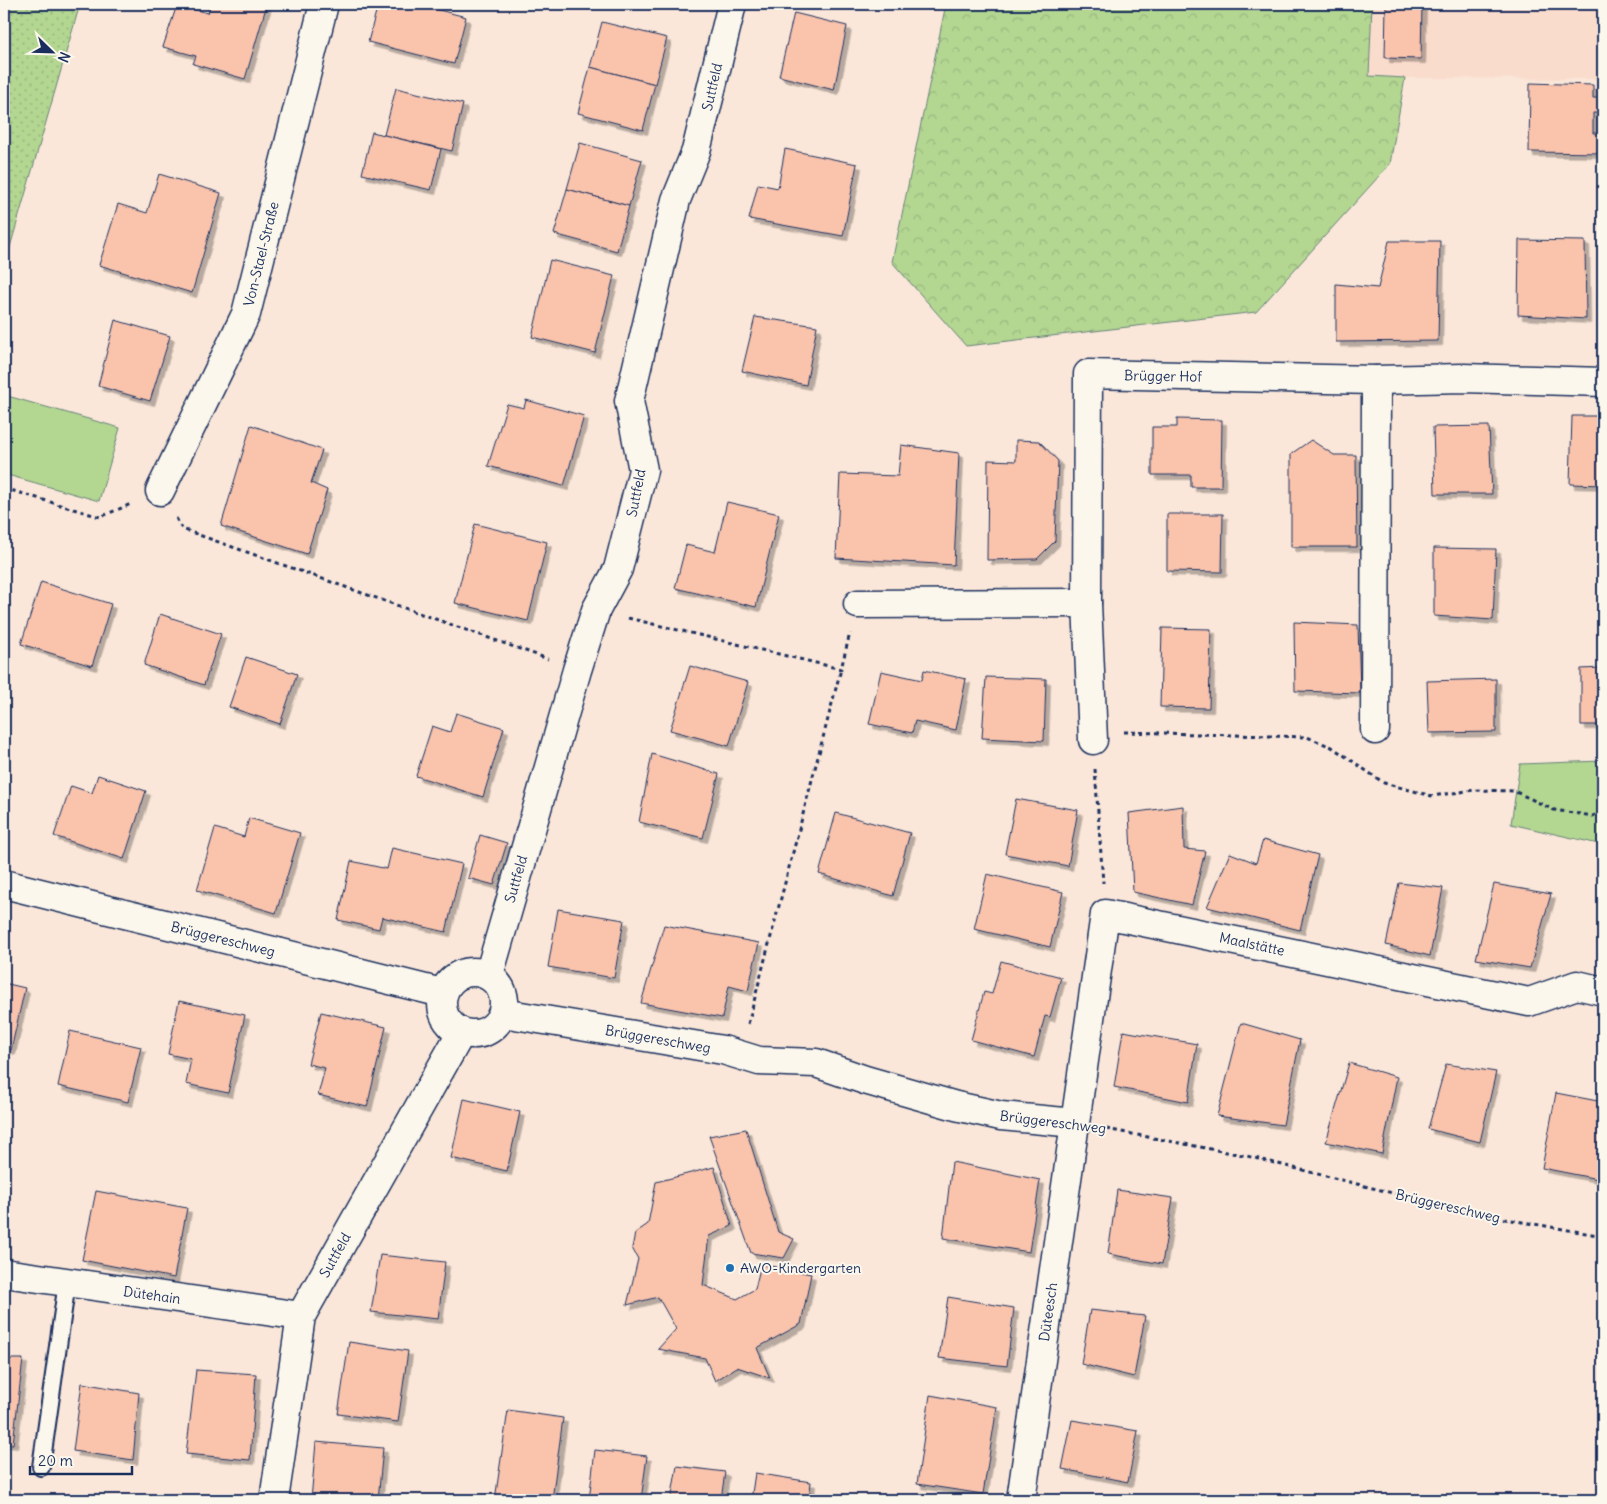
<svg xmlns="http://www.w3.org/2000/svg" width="1607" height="1504" font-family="Delius,sans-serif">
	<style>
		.built { fill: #fadccc }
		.grass { fill: url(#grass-dots); stroke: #678278 }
		.forest { fill: url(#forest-crowns); stroke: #678278 }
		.park { fill: #b3d691; stroke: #678278 }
		.building { fill: #f9c3ac; stroke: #1b2f5e; filter: url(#shadow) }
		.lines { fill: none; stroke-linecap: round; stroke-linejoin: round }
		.service-casing { stroke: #1b2f5e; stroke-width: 20 }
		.minor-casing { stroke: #1b2f5e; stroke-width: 31 }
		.path { stroke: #1b2f5e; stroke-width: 3; stroke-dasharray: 4 4; stroke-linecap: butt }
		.service { stroke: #fbf7ec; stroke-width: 16 }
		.minor { stroke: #fbf7ec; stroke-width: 28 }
		.poi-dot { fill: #1f6fb2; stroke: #fbf7ec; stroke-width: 2 }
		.labels { text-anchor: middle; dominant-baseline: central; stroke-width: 4; stroke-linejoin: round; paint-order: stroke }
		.street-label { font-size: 14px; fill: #1b2f5e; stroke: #fbf7ec }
		.poi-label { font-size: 14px; fill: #1b2f5e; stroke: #fbf7ec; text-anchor: start }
	</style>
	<defs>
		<pattern id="grass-dots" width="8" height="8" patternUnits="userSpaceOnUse" patternTransform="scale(1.25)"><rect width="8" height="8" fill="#b3d691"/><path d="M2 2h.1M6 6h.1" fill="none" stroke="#99b87f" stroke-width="1.8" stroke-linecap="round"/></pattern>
		<pattern id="forest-crowns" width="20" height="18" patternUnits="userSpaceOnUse" patternTransform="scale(1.25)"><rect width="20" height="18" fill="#b3d691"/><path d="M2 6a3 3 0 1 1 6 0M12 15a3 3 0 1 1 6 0" fill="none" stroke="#99b87f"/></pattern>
		<filter id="shadow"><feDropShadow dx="4.5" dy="4.5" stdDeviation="0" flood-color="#0004"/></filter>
	</defs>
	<rect width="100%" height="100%" fill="#fae7d9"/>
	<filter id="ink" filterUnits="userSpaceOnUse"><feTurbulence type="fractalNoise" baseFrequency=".02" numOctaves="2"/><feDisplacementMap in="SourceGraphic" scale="10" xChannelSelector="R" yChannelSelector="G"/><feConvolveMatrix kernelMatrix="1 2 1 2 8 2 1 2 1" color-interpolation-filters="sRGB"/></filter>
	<g filter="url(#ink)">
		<!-- built -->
		<polygon class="built" points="1372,4 1603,4 1603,79 1405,78 1369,76"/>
		<!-- grass -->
		<polygon class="grass" points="4,4 80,4 4,268"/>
		<!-- forest -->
		<polygon class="forest" points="946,4 1372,4 1369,76 1405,78 1390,164 1256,312 966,346 892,262"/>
		<!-- park -->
		<g class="park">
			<polygon points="4,395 120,428 99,501 4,474"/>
			<polygon points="1603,761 1603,845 1511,824 1520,764"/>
		</g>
		<!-- building -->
		<g class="building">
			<polygon points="211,4 267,4 245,79 193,64 196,56 163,47 177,5 208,13"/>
			<polygon points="378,4 437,4 435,9 466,17 454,64 368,42"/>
			<polygon points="1386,4 1422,4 1421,59 1385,58"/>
			<polygon points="794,13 847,26 834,90 779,76"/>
			<polygon points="602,22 667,38 655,84 590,67"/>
			<polygon points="590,67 655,84 643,130 578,113"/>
			<polygon points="1530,83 1593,85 1593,98 1603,98 1603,113 1593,113 1593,133 1603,133 1603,153 1529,152"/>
			<polygon points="396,88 463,104 452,151 384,135"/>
			<polygon points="372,132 441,149 431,190 362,174"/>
			<polygon points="580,143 642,160 629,206 567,189"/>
			<polygon points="785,149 857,164 843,236 749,219 758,184 778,188"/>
			<polygon points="159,174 221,193 192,293 99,265 118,204 147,213"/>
			<polygon points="567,189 629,206 617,251 554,234"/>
			<polygon points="1519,240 1585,241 1586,319 1518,315"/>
			<polygon points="1389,241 1440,241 1438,341 1336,342 1336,284 1378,288"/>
			<polygon points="550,260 614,276 595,353 532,337"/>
			<polygon points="755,317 817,326 806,385 742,371"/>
			<polygon points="115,320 170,336 150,401 98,386"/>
			<polygon points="526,400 584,416 564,486 488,466 507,404 524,408"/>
			<polygon points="1572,416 1603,416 1603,485 1570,484"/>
			<polygon points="1177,419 1222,420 1221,487 1191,487 1191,475 1152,475 1152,427 1177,427"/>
			<polygon points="251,425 322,450 311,483 327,490 307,554 221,526"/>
			<polygon points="1489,426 1492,494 1435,494 1433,427"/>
			<polygon points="1016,440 1039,441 1058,461 1055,541 1037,559 987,560 988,460 1016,461"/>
			<polygon points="1311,440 1334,455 1356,455 1357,547 1291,547 1291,454"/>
			<polygon points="901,445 959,453 954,565 836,558 840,474 898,476"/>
			<polygon points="727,502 779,514 756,607 675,588 686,545 715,552"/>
			<polygon points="1167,514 1223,514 1222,572 1167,571"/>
			<polygon points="475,524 547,542 528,621 455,603"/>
			<polygon points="1434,548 1496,549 1493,620 1434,616"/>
			<polygon points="41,582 111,604 92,666 21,644"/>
			<polygon points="160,614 221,634 204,685 144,665"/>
			<polygon points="1294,622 1358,625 1360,693 1295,691"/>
			<polygon points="1162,628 1211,629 1209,708 1160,707"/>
			<polygon points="246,657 297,674 280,724 229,707"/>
			<polygon points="690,666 748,682 729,746 670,730"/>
			<polygon points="1603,668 1603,725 1581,725 1581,669"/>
			<polygon points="924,670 966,679 956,730 915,721 912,733 869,724 881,671 922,680"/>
			<polygon points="986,677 1046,679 1044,741 982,738"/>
			<polygon points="1496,679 1496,732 1429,733 1427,681"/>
			<polygon points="456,713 504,728 483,797 416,776 432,726 450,732"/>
			<polygon points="652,754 719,774 703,838 639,822"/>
			<polygon points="98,775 146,791 124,859 54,836 71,786 92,793"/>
			<polygon points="1016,799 1078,810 1068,866 1005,854"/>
			<polygon points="1183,806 1184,849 1205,851 1192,905 1133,892 1129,813"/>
			<polygon points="836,813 910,833 893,896 819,874"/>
			<polygon points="249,818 300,833 276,913 197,890 215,828 244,837"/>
			<polygon points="480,835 507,843 494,885 468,878"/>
			<polygon points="1263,840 1318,855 1300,930 1207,907 1230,853 1256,863"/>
			<polygon points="392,848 462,864 446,932 382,917 379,929 338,920 351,861 387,869"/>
			<polygon points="987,874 1063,892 1050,947 974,929"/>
			<polygon points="1399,883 1443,888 1430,956 1386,945"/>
			<polygon points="1494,884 1551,894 1530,968 1476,959"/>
			<polygon points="558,909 624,920 614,978 548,967"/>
			<polygon points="664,925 759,943 748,991 729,986 722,1018 641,1003"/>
			<polygon points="1001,961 1061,977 1050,1017 1045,1016 1034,1057 971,1040 984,992 992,994"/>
			<polygon points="4,983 25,988 11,1050 4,1048"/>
			<polygon points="179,1001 245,1015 228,1093 186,1084 191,1059 168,1054"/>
			<polygon points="321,1012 386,1027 367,1107 318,1095 325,1068 308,1064"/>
			<polygon points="1241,1023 1300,1040 1283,1125 1217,1116"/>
			<polygon points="70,1031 141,1047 128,1102 58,1086"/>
			<polygon points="1123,1031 1197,1044 1188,1102 1114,1087"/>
			<polygon points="1349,1063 1397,1077 1382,1154 1326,1142"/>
			<polygon points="1446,1064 1496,1072 1480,1142 1428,1129"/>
			<polygon points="1556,1093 1603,1102 1603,1180 1542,1168"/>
			<polygon points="464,1099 520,1112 507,1171 451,1158"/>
			<polygon points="746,1129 778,1232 794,1239 784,1258 751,1253 709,1136"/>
			<polygon points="952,1162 1040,1180 1029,1252 943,1238"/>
			<polygon points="714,1167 732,1226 709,1236 703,1285 737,1299 755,1289 761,1264 811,1274 801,1324 757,1348 770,1378 737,1367 715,1381 705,1358 658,1349 676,1329 658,1297 627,1305 638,1259 632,1248 635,1233 648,1224 656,1182"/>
			<polygon points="1117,1190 1173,1198 1162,1264 1108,1254"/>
			<polygon points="96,1191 187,1208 174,1278 82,1260"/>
			<polygon points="380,1255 445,1262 438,1319 371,1312"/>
			<polygon points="948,1297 1014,1308 1007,1366 939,1358"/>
			<polygon points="1090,1310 1145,1316 1134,1377 1081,1364"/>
			<polygon points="349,1342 408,1351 398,1422 338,1414"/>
			<polygon points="4,1359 23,1359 13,1444 4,1443"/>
			<polygon points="196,1370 256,1374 250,1460 186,1454"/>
			<polygon points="82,1383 139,1393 133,1460 73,1451"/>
			<polygon points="930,1395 997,1407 983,1494 917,1484"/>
			<polygon points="508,1410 563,1418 552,1500 495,1500"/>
			<polygon points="1072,1420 1138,1431 1128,1482 1062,1469"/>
			<polygon points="316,1442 383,1448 378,1500 311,1500"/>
			<polygon points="595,1450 647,1456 641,1500 589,1500"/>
			<polygon points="677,1466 725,1472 721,1500 671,1500"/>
			<polygon points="755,1473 811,1482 809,1500 751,1500"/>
		</g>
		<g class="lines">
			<defs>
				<polyline id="service" points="41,1467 67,1282"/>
				<g id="minor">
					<polyline points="160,491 246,314 324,4"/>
					<polyline points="858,604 1087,603"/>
					<polyline points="1375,730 1376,380"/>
					<polyline points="1093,740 1087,603 1088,374 1376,380 1463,378 1603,382"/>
					<polyline points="4,884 442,993"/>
					<circle cx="473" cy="1003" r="31"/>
					<polyline points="489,975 577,670 596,610 618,569 643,470 629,401 676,200 696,151 732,4"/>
					<polyline points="503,1013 723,1050 759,1061 816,1063 865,1080 956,1106 1001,1116 1075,1123"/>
					<polyline points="4,1273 301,1316"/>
					<polyline points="274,1500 301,1316 461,1033"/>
					<polyline points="1021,1500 1105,914 1529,1002 1577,985 1603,991"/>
				</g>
			</defs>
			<!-- service casing -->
			<use href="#service" class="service-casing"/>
			<!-- minor casing -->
			<use href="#minor" class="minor-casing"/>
			<!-- path -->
			<g class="path">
				<polyline points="4,488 100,517 131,504"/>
				<polyline points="176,518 182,529 548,659"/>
				<polyline points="628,618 841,669 850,633"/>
				<polyline points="1124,732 1307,737 1332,747 1384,783 1432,796 1474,790 1514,791 1554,810 1593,816 1603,811"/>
				<polyline points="1095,769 1103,883"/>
				<polyline points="748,1024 841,669"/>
				<polyline points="1106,1129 1247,1156 1471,1213 1603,1236"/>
			</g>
			<!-- service -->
			<use href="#service" class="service"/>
			<!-- minor -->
			<use href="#minor" class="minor"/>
		</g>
	</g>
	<!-- markers -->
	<circle class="poi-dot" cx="730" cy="1268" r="5"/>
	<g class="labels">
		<!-- street labels -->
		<g class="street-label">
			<text transform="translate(712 87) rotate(-77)">Suttfeld</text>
			<text transform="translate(261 254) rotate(-76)">Von-Stael-Straße</text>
			<text transform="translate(1163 376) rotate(1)">Brügger Hof</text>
			<text transform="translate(636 493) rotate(-79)">Suttfeld</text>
			<text transform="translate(516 879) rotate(-74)">Suttfeld</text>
			<text transform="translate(223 939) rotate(14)">Brüggereschweg</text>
			<text transform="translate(1252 944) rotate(12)">Maalstätte</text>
			<text transform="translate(658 1039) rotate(10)">Brüggereschweg</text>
			<text transform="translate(1053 1122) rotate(7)">Brüggereschweg</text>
			<text transform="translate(1448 1206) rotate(13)">Brüggereschweg</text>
			<text transform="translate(335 1255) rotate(-61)">Suttfeld</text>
			<text transform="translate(152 1295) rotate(8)">Dütehain</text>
			<text transform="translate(1048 1312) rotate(-82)">Düteesch</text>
		</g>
		<!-- poi labels -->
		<g class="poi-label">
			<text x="740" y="1268">AWO-Kindergarten</text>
		</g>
	</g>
	<!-- margin -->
	<rect width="1607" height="1504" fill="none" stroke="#fbf7ec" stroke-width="20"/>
	<rect x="10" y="10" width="1587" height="1484" fill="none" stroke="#1b2f5e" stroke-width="2" filter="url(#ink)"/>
	<!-- north arrow -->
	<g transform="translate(52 52) rotate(113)" stroke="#fbf7ec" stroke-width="4" paint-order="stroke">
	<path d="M0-4L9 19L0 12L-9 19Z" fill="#1b2f5e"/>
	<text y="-8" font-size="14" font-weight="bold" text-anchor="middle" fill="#1b2f5e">N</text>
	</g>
	<!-- scale -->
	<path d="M30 1466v8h102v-8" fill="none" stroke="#1b2f5e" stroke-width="2.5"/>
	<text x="38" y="1466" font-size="15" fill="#1b2f5e" stroke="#fbf7ec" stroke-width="4" paint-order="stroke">20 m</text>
</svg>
